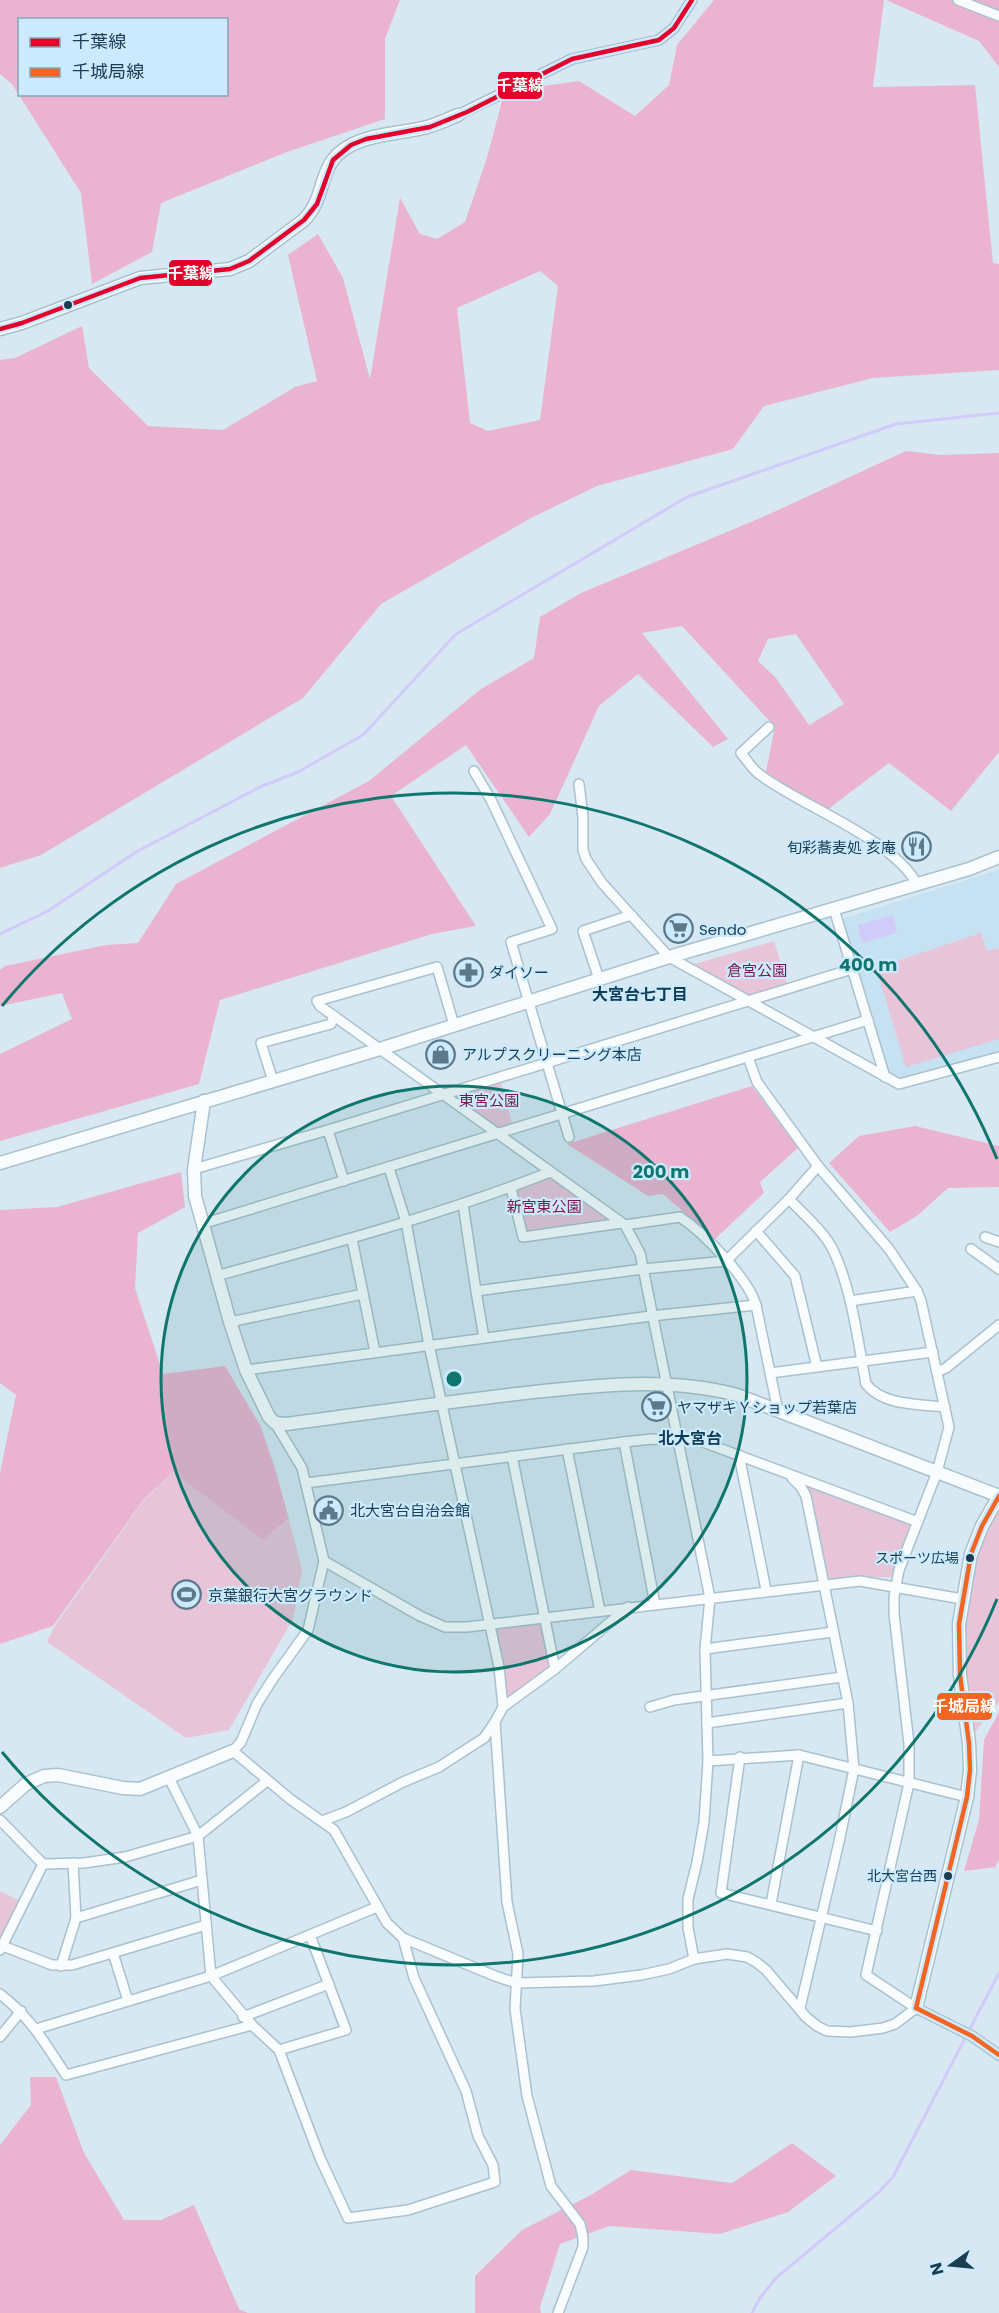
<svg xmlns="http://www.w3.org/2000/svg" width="999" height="2313" font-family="Poppins,'Noto Sans JP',sans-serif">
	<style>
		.built { fill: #c6e1f2 }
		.green { fill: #e8c4d9 }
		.forest { fill: #eab4d0; fill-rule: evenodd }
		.water { fill: #d1cbf9 }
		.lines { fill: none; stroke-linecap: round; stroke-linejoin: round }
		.stream { stroke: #d1cbf9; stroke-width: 3 }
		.minor-casing { stroke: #a9c1cf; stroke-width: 12 }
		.tertiary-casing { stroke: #a9c1cf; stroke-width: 15 }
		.minor { stroke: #f9fcfd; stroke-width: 9 }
		.tertiary { stroke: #f9fcfd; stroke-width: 12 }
		.bus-1-casing { stroke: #cceafe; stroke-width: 9 }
		.bus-2-casing { stroke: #cceafe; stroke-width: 9 }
		.bus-1 { stroke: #e4002b; stroke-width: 4.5 }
		.bus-2 { stroke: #f26522; stroke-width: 4.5 }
		.ring { fill: none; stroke: #0f766e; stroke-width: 3 }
		.bus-dot { fill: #1a3d51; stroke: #cceafe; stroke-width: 2 }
		.labels { text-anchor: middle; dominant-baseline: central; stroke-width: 4.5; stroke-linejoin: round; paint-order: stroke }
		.bus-label { font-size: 14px; fill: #1a3d51; stroke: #cceafe; text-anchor: end }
		.poi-label { font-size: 15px; fill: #1a3d51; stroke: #cceafe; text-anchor: start }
		.park-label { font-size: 15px; fill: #7a1747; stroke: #cceafe }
		.neighbourhood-label { font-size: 16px; font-weight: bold; fill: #0f3c54; stroke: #cceafe }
		.centre { fill: #0f766e; stroke: #cceafe; stroke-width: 3 }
		.ring-label { font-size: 18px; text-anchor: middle; font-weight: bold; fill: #0f766e; stroke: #cceafe; stroke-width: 4.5; stroke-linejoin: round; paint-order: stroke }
		.line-badge { stroke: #cceafe; stroke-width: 2 }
		.badge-label { font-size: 16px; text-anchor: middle; font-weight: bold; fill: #fff }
	</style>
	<rect width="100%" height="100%" fill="#d7e8f3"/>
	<!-- built -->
	<polygon class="built" points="999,870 999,1052 899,1082 889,1077 841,919"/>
	<!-- green -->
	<g class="green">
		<polygon points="981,933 987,951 999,948 999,1039 906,1067 876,968"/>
		<polygon points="774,941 788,987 751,997 694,964"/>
		<polygon points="500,1080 513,1127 501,1130 455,1098 457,1093"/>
		<polygon points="551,1178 609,1218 607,1222 527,1233 516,1194 519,1189"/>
		<polygon points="173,1472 263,1540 289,1520 302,1570 293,1619 229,1730 186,1738 47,1642 54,1627 144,1500"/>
		<polygon points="810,1484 909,1523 911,1526 893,1577 829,1578 826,1576 810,1493 807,1486"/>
		<polygon points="999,1508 999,1702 972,1736 963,1676 963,1627 979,1546"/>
		<polygon points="539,1623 543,1627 552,1667 505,1704 494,1630"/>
		<polygon points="0,1891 20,1901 0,1942"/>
	</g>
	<!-- forest -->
	<g class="forest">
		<path d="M0,0H400L385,39V119L287,152L161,203L152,252L92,284L81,193L12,84L0,74ZM20,20H226V94H20Z"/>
		<path d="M714,0H884L873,87L975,85L993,263L999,264V370L873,378L764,406L733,449L597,486L531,518L381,604L303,698L41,855L0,868V360L15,358L82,326L89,368L148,426L223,430L295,387L317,381L288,255L318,234L343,278L370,379L400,198L420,234L437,239L465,222L486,161L502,101L544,86L579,81L635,116L669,85L677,45ZM540,271L558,286L540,420L488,431L470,423L457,308Z"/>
		<polygon points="886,0 999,0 999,67 979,41"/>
		<path d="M906,451L941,455L999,453V752L951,811L889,763L827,810L765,776L775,727L682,626L642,633L728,739L713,747L638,674L599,706L550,814L529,837L466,745L391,796L476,926L432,934L220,1000L199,1084L0,1141V1054L72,1019L62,993L0,1006V970L5,966L106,945L138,943L176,884L369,781L481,689L534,658L540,617L581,593L765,516ZM796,634L844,704L809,725L776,678L758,661L768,639Z"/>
		<polygon points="752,1086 798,1148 760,1182 764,1193 715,1239 663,1194 648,1196 567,1144"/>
		<polygon points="915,1126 999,1146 999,1187 948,1188 917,1216 890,1232 829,1163 859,1136"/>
		<polygon points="181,1172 185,1207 138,1233 135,1288 163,1374 225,1366 260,1425 274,1465 289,1519 263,1540 173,1472 144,1499 53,1626 0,1644 0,1473 16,1395 0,1383 0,1210 57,1207"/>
		<polygon points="999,1712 999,1860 995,1867 964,1871 979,1820 984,1740"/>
		<polygon points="30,2077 56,2077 84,2153 124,2220 161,2220 194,2205 239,2309 248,2313 0,2313 0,2145 31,2105"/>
		<polygon points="792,2143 836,2176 788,2212 720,2234 609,2226 560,2244 540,2307 541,2313 475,2313 475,2276 522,2230 589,2196 631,2170 732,2183"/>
	</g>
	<!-- water -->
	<polygon class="water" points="893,915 897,933 862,943 857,925"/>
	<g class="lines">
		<!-- stream -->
		<g class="stream">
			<polyline points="0,934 48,911 136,852 260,787 298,772 363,735 456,634 687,497 896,424 999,413"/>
			<polyline points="752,2313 760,2298 776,2278 879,2192 893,2177 999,1973"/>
		</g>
		<defs>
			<g id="minor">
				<polyline points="958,0 999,16"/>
				<polyline points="458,115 572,59 659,40 674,28 692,0"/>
				<path d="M769,727L741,753C747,760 752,769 759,774C801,806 892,838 917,884"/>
				<polyline points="474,771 491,800 552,929 511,942 569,1137"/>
				<polyline points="579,784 583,817 583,850 586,859 602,883 669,957 899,1084 999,1057"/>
				<polyline points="834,909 885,1077"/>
				<polyline points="599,979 583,931 631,915"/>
				<polyline points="454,1025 437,967 317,1001 320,1006 625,1225 640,1253 710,1598 705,1649 708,1761 704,1822 697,1862 688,1899 688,1928 694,1959"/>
				<polyline points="748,1057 757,1082 818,1166"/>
				<polyline points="273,1081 261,1043 331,1024 334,1016"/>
				<polyline points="328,1130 344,1181"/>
				<polyline points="389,1168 406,1222 429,1345 499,1667 503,1707 495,1722 507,1902 518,1954 515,2009 527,2096 551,2186 580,2224 583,2237 583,2247 558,2313"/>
				<polyline points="194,1169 328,1130 852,969"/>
				<polyline points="511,1188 523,1237 622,1223"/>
				<path d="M789,1199C804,1215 825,1232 834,1252C852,1291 858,1342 866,1384C883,1406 919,1404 945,1407"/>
				<polyline points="463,1204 476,1291 643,1269 726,1261 789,1199 818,1166 889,1249 917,1291 921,1301 949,1427 937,1472 899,1570 894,1597 894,1614 909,1744 909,1783 866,1975 916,2008 972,2036 999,2055"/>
				<polyline points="202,1224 868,1020"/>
				<path d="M625,1225L680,1217C704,1233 748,1278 756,1305L778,1411"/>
				<polyline points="756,1231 795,1276 817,1367"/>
				<polyline points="985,1237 999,1242"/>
				<polyline points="352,1239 375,1352"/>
				<polyline points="971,1249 999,1269"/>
				<path d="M216,1276C328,1245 441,1215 550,1172"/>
				<polyline points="476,1291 484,1338"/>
				<polyline points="850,1301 917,1291"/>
				<polyline points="230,1322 363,1294"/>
				<polyline points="246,1370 651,1316 756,1305"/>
				<polyline points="937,1372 946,1368 999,1325"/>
				<polyline points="770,1373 933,1352"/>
				<polyline points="275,1423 302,1468 324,1561 308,1630 272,1680 257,1704 241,1742 233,1751 290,1799 334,1830 387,1923 403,1938 495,1976 516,1983 594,1981 641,1975 669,1969 694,1959 727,1954 747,1957 756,1962 766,1970 806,2017 817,2026 827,2031 851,2032 883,2028 895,2024 916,2008"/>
				<polyline points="624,1442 655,1604"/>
				<polyline points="567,1449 600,1611"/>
				<polyline points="739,1455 766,1590"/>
				<polyline points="512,1456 555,1669"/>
				<polyline points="792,1478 801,1487 806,1496 848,1703 854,1769 839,1842 800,2008"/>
				<polyline points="306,1483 624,1442 652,1439 700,1441 918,1522"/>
				<polyline points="324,1561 420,1616 445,1627 467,1627 860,1581 962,1599"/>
				<polyline points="705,1649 833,1632"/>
				<polyline points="503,1707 555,1669 628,1607"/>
				<polyline points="650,1707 674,1700 842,1677"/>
				<polyline points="707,1723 848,1703"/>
				<polyline points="740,1757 721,1893 877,1931"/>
				<polyline points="708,1761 799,1755 967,1797"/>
				<polyline points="169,1778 198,1836 211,1976 252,2025"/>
				<polyline points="0,1820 43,1864 84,1863 125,1857 198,1836 267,1781"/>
				<polyline points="322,1821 346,1812 403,1782 439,1767 484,1738 495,1722"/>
				<polyline points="771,1904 799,1755"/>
				<polyline points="76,1918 202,1880"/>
				<polyline points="3,1946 52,1965 72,1965 206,1925"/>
				<polyline points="0,1950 43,1864"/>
				<polyline points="113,1953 128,2001"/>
				<polyline points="61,1966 76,1918 73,1863"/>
				<path d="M0,1994C32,2019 44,2042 66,2075L252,2025L279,2050L320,2158L348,2218L408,2210L495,2182L493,2165L478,2136L466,2091L414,1978L403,1938"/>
				<polyline points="243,2017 329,1984"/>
				<polyline points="36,2029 211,1976 377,1907"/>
				<polyline points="0,2037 21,2011"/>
				<polyline points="279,2050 346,2030 310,1935"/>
			</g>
			<g id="tertiary">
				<path d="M0,329L22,323L140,278L230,269L249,261L304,220C323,200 319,181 332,161C352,133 397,135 427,127C438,124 448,119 458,115"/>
				<path d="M204,1101L194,1169L195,1196L230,1322L246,1370L269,1417L275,1423L286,1424C362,1414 439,1403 516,1394C589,1386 664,1376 737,1395L999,1496"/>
				<polyline points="0,1163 380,1049 669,957 969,869 999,857"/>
				<polyline points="0,1807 26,1784 44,1776 58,1775 123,1788 140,1789 233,1751"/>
				<polyline points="916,2008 967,1797 970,1770 969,1743 960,1675 959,1624 971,1554 982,1526 999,1496"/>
			</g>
		</defs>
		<!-- minor casing -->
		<use href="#minor" class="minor-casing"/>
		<!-- tertiary casing -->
		<use href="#tertiary" class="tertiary-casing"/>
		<!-- minor -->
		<use href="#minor" class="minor"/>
		<!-- tertiary -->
		<use href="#tertiary" class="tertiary"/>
		<defs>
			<polyline id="bus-1" points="0,329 22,323 140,278 230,269 249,261 304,220 317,204 333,160 351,145 366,139 430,127 467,112 572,59 659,40 674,28 692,0"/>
			<g id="bus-2">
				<polyline points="916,2008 967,1797 970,1770 969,1743 960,1675 959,1624 971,1554 982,1526 999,1496"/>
				<polyline points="916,2008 972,2036 999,2055"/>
			</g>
		</defs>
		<!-- bus-1 casing -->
		<use href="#bus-1" class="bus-1-casing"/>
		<!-- bus-2 casing -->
		<use href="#bus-2" class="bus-2-casing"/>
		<!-- bus-1 -->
		<use href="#bus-1" class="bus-1"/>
		<!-- bus-2 -->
		<use href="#bus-2" class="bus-2"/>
	</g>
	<!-- distance rings -->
	<circle cx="454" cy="1379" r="293" fill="#0f766e" fill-opacity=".12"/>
	<g class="ring">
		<circle cx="454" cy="1379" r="293"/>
		<path d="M997 1599A586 586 0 0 1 2 1752M2 1006A586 586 0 0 1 997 1159"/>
	</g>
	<!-- icons -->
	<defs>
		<symbol id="restaurant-ring" viewBox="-11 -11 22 22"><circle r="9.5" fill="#cceafe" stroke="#5c798a" stroke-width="1.5"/><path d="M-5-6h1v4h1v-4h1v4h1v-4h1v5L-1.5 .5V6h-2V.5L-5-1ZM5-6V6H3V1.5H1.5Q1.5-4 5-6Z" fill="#5c798a"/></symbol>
		<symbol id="supermarket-ring" viewBox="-11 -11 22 22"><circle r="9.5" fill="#cceafe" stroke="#5c798a" stroke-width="1.5"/><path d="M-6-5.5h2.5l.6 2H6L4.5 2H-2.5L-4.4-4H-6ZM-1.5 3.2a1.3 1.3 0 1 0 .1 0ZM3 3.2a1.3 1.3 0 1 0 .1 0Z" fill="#5c798a"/></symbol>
		<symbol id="pharmacy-ring" viewBox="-11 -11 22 22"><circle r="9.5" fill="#cceafe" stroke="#5c798a" stroke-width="1.5"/><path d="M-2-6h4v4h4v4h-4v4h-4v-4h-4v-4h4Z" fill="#5c798a"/></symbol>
		<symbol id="shop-ring" viewBox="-11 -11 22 22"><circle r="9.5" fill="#cceafe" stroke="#5c798a" stroke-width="1.5"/><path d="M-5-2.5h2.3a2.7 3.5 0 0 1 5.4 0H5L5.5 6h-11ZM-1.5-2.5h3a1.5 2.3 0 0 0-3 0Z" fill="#5c798a"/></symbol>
		<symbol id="civic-ring" viewBox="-11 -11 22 22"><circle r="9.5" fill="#cceafe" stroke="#5c798a" stroke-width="1.5"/><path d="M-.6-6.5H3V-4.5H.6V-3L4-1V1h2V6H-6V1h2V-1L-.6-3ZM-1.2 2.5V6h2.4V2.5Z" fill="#5c798a"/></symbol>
		<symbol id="stadium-ring" viewBox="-11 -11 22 22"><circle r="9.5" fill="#cceafe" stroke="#5c798a" stroke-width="1.5"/><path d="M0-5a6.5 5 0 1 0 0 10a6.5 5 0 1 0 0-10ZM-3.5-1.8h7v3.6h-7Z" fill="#5c798a"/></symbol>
	</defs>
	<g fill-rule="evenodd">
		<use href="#restaurant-ring" x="900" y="830" width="33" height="33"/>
		<use href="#supermarket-ring" x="662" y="912" width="33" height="33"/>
		<use href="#pharmacy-ring" x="452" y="956" width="33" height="33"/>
		<use href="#shop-ring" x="424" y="1038" width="33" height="33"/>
		<use href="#supermarket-ring" x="640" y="1390" width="33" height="33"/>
		<use href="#civic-ring" x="312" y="1494" width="33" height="33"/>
		<use href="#stadium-ring" x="170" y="1578" width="33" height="33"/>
	</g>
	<!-- markers -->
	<g class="bus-dot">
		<circle cx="68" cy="305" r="5"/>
		<circle cx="970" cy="1558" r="5"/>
		<circle cx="948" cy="1876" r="5"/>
	</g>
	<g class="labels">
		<!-- bus labels -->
		<g class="bus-label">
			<text x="959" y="1558">スポーツ広場</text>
			<text x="937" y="1876">北大宮台西</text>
		</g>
		<!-- poi labels -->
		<g class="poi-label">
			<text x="896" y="847" text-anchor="end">旬彩蕎麦処 亥庵</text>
			<text x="699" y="929">Sendo</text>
			<text x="489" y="972">ダイソー</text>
			<text x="462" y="1054">アルプスクリーニング本店</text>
			<text x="677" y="1407">ヤマザキＹショップ若葉店</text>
			<text x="350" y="1510">北大宮台自治会館</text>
			<text x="208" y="1595">京葉銀行大宮グラウンド</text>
		</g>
		<!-- park labels -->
		<g class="park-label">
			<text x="757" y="970">倉宮公園</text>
			<text x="489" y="1100">東宮公園</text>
			<text x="544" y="1206">新宮東公園</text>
		</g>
		<!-- neighbourhood labels -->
		<g class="neighbourhood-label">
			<text x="640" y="994">大宮台七丁目</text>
			<text x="690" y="1438">北大宮台</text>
		</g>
	</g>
	<circle cx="454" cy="1379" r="9" class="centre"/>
	<g class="ring-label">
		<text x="868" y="971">400 m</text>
		<text x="661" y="1178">200 m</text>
	</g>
	<g class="line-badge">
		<rect x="497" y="71" width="46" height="29" rx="6" fill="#e4002b"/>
		<rect x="168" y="259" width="45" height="28" rx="6" fill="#e4002b"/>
		<rect x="936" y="1692" width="57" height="29" rx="6" fill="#f26522"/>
	</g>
	<g class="badge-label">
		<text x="520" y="91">千葉線</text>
		<text x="191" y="279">千葉線</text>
		<text x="964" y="1712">千城局線</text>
	</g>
	<!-- legend -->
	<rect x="18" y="18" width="210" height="78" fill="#cceafe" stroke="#85a5b9" stroke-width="1.5"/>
	<rect x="30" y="38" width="30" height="9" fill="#e4002b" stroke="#85a5b9" stroke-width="1.5"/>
	<text x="72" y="48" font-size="18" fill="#1a3d51">千葉線</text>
	<rect x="30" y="68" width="30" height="9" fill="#f26522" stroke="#85a5b9" stroke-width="1.5"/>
	<text x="72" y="78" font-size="18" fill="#1a3d51">千城局線</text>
	<!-- north arrow -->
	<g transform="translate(951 2265) rotate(255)" stroke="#cceafe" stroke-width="4.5" paint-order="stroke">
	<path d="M0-4.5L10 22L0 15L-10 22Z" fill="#1a3d51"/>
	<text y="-9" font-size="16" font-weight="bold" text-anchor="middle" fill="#1a3d51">N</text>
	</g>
</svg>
